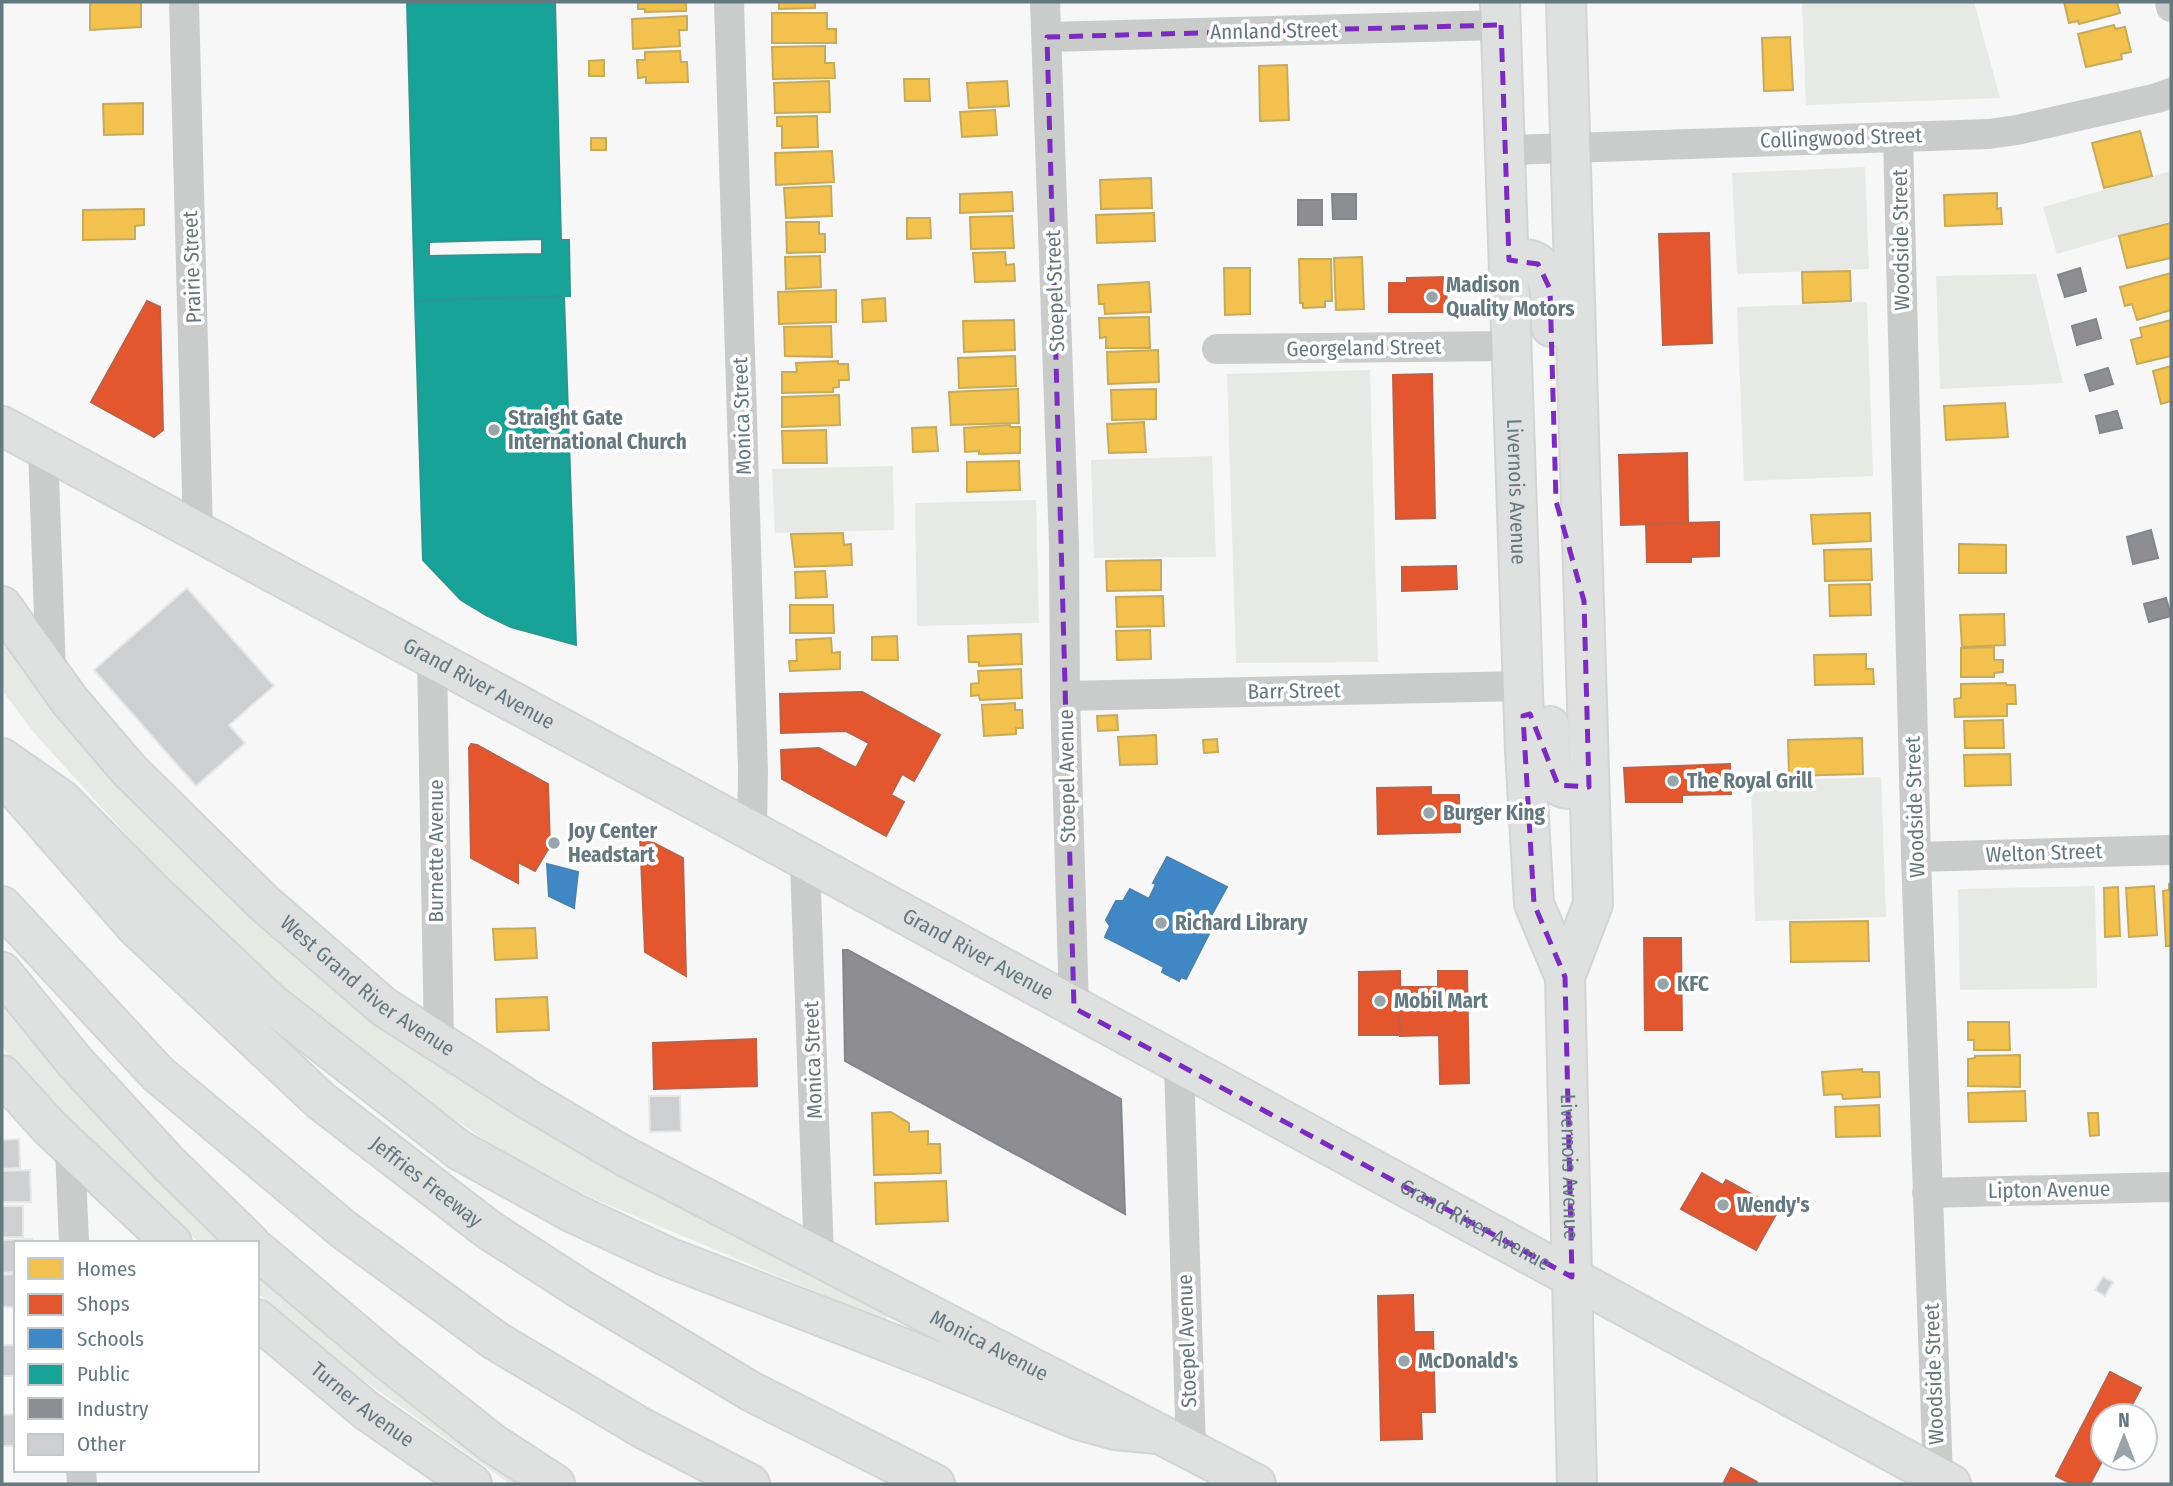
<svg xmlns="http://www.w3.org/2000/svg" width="2173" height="1486" font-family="'Fira Sans Condensed',sans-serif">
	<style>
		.green { fill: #e6e9e4 }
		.homes { fill: #f2c14e; stroke: #c7ab5d; stroke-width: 2 }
		.shops { fill: #e4572e; stroke: #be6147; stroke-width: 2 }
		.schools { fill: #3f88c5; stroke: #4a83b0; stroke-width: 2 }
		.public { fill: #17a398; stroke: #2e9691; stroke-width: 2; fill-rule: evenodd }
		.industry { fill: #8d8d92; stroke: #81878d; stroke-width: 2 }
		.building { fill: #cdcfd0; stroke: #e6e6e6; stroke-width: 2 }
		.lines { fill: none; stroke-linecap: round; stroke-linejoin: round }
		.secondary-casing { stroke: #d3d4d5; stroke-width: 42 }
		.primary-casing { stroke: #d3d4d5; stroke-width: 42 }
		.motorway-casing { stroke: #d3d4d4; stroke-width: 42 }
		.minor { stroke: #cacccc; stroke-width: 30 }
		.secondary { stroke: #dfe0e0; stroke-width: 38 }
		.primary { stroke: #dfe0e0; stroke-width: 38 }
		.motorway { stroke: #dfe0e0; stroke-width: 38 }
		.marked { fill: none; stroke: #7b2cbf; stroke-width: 5; stroke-dasharray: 14 9; stroke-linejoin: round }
		.poi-dot { fill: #97a4aa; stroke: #fff; stroke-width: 2.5 }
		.labels { text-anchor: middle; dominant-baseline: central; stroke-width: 7; stroke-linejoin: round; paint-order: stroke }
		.street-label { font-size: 21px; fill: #647880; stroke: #fff }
		.poi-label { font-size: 21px; font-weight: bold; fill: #647880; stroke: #fff; text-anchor: start }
	</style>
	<rect width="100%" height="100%" fill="#f7f7f7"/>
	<!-- green -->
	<g class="green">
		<polygon points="1802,2 1974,2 2000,98 1806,105"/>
		<polygon points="1865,167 1869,269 1737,274 1732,173"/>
		<polygon points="2171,171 2171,221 2057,254 2043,207"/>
		<polygon points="2036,274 2063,383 1940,389 1936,276"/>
		<polygon points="1867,302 1873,476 1744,481 1737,307"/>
		<polygon points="1370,370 1378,662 1236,663 1227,374"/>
		<polygon points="1212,456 1216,557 1094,558 1091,460"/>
		<polygon points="893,466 894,530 775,533 772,469"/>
		<polygon points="1036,500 1039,623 917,626 915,503"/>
		<polygon points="2,630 277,938 889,1310 886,1321 587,1196 489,1143 392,1077 272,980 145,855 35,734 2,690"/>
		<polygon points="1881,777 1886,917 1755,921 1751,781"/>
		<polygon points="2095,886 2097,988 1960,990 1958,889"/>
		<path d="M2,1001L227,1243H200C130,1181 64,1116 2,1047Z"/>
		<polygon points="257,1271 521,1484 510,1484 349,1370 257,1293"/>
	</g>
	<!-- homes -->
	<g class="homes">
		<polygon points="90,2 141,2 141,27 90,30"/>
		<polygon points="638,2 686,2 686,11 645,12 645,9 638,9"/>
		<polygon points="779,2 815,2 815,8 779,9"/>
		<polygon points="2064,2 2117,2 2120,13 2079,24 2078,21 2069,23"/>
		<polygon points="772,13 827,13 827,29 836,29 836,43 772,43"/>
		<polygon points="687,16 687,30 679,30 680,46 633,49 632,19"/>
		<polygon points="2114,25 2115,29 2125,27 2131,52 2121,54 2122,59 2086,67 2078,34"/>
		<polygon points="1790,37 1793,90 1764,91 1762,38"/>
		<polygon points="825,46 825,63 834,63 835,78 773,79 772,47"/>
		<polygon points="680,51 681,62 687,62 688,82 646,83 646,77 638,78 637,60 645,60 645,52"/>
		<polygon points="604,60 604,76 589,76 589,61"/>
		<polygon points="1287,65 1289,120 1260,121 1259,66"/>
		<polygon points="904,79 929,79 930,101 905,101"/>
		<polygon points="829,81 830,112 775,113 774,83"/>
		<polygon points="1007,81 1009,106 969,108 967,83"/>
		<polygon points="143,103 143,134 104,135 103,104"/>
		<polygon points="995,110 997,135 962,137 960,112"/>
		<polygon points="817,116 818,147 782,148 782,126 777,126 777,117"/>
		<polygon points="2140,131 2152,176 2104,188 2092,143"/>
		<rect x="591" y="138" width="15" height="12"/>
		<polygon points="832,151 834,182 776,185 775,153"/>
		<polygon points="1151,178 1152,208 1101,209 1100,180"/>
		<polygon points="831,186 832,216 786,218 784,188"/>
		<polygon points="1012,192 1013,211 960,213 960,194"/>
		<polygon points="1997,193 1997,209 2001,208 2002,224 1945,226 1944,195"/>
		<polygon points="144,209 144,225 135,226 135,239 83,240 83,210"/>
		<polygon points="1154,213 1155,241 1097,243 1096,215"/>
		<polygon points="1012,216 1014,248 971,249 970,217"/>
		<polygon points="907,218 930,218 931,238 907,239"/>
		<polygon points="786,222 819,222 819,234 825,234 825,252 787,253"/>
		<polygon points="2171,223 2171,258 2127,268 2119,236"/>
		<polygon points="1005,252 1006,265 1014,264 1015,281 975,282 973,253"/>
		<polygon points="820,256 821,287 786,289 785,257"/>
		<polygon points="1362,257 1364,309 1336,310 1334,258"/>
		<polygon points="1299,259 1331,259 1332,301 1325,301 1325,307 1303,308 1303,303 1300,303"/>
		<polygon points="1224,268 1250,268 1250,314 1225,315"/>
		<polygon points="1850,271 1851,301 1803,303 1802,272"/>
		<polygon points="2171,273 2171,310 2137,320 2132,304 2125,306 2120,287"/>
		<polygon points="1149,282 1151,312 1105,314 1104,304 1099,304 1098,285"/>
		<polygon points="836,290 836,322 779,324 778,292"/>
		<polygon points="885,298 886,321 863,322 862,300"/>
		<polygon points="1149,317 1150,348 1106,348 1106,337 1100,338 1099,318"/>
		<polygon points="1014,320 1015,350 964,352 963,321"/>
		<polygon points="2171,320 2171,356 2137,364 2131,340 2142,337 2140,328"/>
		<polygon points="831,326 832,357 785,356 784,327"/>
		<polygon points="1158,350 1159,382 1108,384 1107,352"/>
		<polygon points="1015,356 1016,386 959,388 958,358"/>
		<polygon points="838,361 838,364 848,364 849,380 839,380 839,387 833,388 833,392 782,393 782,372 797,372 796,363"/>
		<polygon points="2171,366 2171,401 2161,404 2153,371"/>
		<polygon points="1018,389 1019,423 951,425 949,392"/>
		<polygon points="1156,389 1156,419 1112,420 1111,390"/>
		<polygon points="839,395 840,425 782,427 782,397"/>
		<polygon points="2005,403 2008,437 1946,440 1944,406"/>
		<polygon points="1144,422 1146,452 1109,453 1107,424"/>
		<polygon points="1010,425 1010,427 1020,427 1020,453 979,454 979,451 965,452 964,428"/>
		<polygon points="936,427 938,451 913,452 912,428"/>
		<polygon points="826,430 827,463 783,463 782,431"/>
		<polygon points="1019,461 1020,490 967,492 967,462"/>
		<polygon points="1870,513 1871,541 1813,544 1811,515"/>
		<polygon points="843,533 844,545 851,544 852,565 795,567 791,534"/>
		<polygon points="1959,544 2006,545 2006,573 1959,573"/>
		<polygon points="1871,549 1872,580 1825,581 1824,550"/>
		<polygon points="1161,560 1161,590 1107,591 1106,561"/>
		<polygon points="825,571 827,597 796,598 795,572"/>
		<polygon points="1870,584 1871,615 1830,616 1829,585"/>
		<polygon points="1163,596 1164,626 1117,627 1116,597"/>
		<polygon points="790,605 833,605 834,633 790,633"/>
		<polygon points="2004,614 2005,645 1962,647 1960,615"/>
		<polygon points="1150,630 1151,659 1117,660 1116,631"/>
		<polygon points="1021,634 1022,664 979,666 979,662 969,662 968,636"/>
		<polygon points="897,636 898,660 872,660 872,637"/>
		<polygon points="831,638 832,653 840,652 840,669 790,671 789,661 797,661 796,640"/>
		<polygon points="1994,647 1994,660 2003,660 2003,672 1994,673 1994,677 1961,677 1961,648"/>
		<polygon points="1866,654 1866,669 1873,669 1874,684 1815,685 1814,655"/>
		<polygon points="1021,669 1022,698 980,700 979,695 971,696 971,684 979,683 978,671"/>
		<polygon points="2006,683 2006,685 2015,685 2016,704 2007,704 2007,716 1955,717 1954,699 1961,698 1961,684"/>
		<polygon points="1015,703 1015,710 1022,710 1023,728 1016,728 1016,734 984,736 982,705"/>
		<polygon points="1117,715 1118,730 1098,731 1097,716"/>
		<polygon points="2003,720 2004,748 1965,748 1964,721"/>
		<polygon points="1156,735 1157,764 1120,765 1118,737"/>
		<polygon points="1862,738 1863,774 1789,776 1788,740"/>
		<polygon points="1217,739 1218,752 1204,753 1203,740"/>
		<polygon points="2010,754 2011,785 1965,786 1964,755"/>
		<polygon points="2169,884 2171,884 2171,946 2166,946 2163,891 2169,890"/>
		<polygon points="2154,886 2157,935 2129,937 2126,888"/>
		<polygon points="2118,887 2120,936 2105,937 2104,888"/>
		<polygon points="1868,921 1869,961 1791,962 1790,922"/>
		<polygon points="535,928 537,958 495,960 493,929"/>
		<polygon points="547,997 549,1030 497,1032 496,999"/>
		<polygon points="1968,1022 2009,1022 2010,1050 1974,1050 1974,1040 1968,1040"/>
		<polygon points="2020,1055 2020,1087 1968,1086 1968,1059 1975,1058 1975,1056"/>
		<polygon points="1862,1069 1862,1072 1879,1072 1880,1097 1843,1099 1842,1094 1824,1095 1822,1072"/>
		<polygon points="2025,1091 2026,1121 1969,1122 1968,1093"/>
		<polygon points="1879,1105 1880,1136 1836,1137 1835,1107"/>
		<polygon points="891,1112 909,1123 909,1132 928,1131 928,1144 940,1144 941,1173 874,1175 872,1113"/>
		<polygon points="2088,1113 2098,1113 2099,1135 2090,1136"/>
		<polygon points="946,1181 948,1221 876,1224 875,1183"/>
	</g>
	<!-- shops -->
	<g class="shops">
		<polygon points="1709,233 1712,343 1663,345 1659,234"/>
		<polygon points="1446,277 1447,312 1389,312 1389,283 1407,283 1407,278"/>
		<polygon points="147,301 160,307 163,430 154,437 91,402"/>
		<polygon points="1432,374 1435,518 1396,519 1393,375"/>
		<polygon points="1687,453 1688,523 1621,525 1619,455"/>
		<polygon points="1719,522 1719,556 1691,557 1691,562 1647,562 1646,524"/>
		<polygon points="1456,566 1457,589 1402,591 1402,567"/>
		<polygon points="862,692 940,735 914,781 902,774 891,795 904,802 886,836 782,779 781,750 819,748 856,768 869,743 846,731 781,733 780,694"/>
		<polygon points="471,744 477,745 548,784 550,846 535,871 518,862 518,883 471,858 469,748"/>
		<polygon points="1730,764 1731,794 1682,795 1682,802 1626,802 1624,768"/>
		<polygon points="1431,787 1431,795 1459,795 1460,832 1378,834 1377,788"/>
		<polygon points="640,836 683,858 686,976 645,952"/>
		<polygon points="1644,938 1681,938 1682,1030 1645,1030"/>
		<polygon points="1400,971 1401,1035 1359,1035 1359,972"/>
		<polygon points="1438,971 1467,971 1469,1083 1440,1084 1439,1035 1400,1036 1399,987 1438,987"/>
		<polygon points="756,1039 757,1086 654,1089 653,1043"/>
		<polygon points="1702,1173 1723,1185 1726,1180 1779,1209 1756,1250 1681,1209"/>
		<polygon points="1413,1295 1414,1332 1433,1332 1435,1412 1421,1412 1422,1439 1381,1440 1378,1296"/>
		<polygon points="2110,1372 2141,1388 2126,1416 2103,1416 2104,1458 2090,1484 2072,1484 2056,1476"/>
		<polygon points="1731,1468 1757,1482 1756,1484 1723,1484"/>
	</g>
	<!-- schools -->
	<g class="schools">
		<polygon points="1167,857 1227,887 1211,916 1203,912 1195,927 1209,934 1186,979 1181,977 1179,981 1162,972 1164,967 1105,937 1110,926 1106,920 1116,901 1123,901 1130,889 1149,899 1156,884 1153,883"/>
		<polygon points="547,864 578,872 574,908 549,896"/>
	</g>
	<!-- public -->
	<g class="public">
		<path d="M407,2H555L561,240H569L570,296L415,301ZM542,239V254L429,256V242Z"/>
		<polygon points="564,296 576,645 511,627 486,615 461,600 423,560 415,301"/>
	</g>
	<!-- industry -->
	<g class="industry">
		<polygon points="1332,194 1356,194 1356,219 1333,219"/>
		<rect x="1298" y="200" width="24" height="25"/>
		<polygon points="2080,268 2086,291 2065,297 2058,275"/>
		<polygon points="2096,319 2101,338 2077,345 2072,326"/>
		<polygon points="2108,368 2113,384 2090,391 2085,375"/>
		<polygon points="2117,411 2122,428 2100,433 2096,416"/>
		<polygon points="2151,530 2158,558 2133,564 2127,537"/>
		<polygon points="2166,598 2171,616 2149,622 2144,604"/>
		<polygon points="843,950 848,950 1121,1099 1125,1214 845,1061"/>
	</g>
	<!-- building -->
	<g class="building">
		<polygon points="187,588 274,686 229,725 245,743 196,786 94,670"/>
		<polygon points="649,1096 680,1096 681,1131 650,1132"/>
		<polygon points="19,1139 20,1168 2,1169 2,1140"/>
		<polygon points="30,1170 31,1202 2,1202 2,1171"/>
		<rect x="2" y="1206" width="21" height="31"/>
		<polygon points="32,1239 32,1243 16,1243 16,1272 2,1273 2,1240"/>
		<polygon points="16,1274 16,1307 2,1307 2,1275"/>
		<polygon points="2103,1277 2113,1282 2105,1296 2095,1290"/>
		<rect x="2" y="1345" width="14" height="31"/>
		<polygon points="16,1414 16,1446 2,1446 2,1415"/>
	</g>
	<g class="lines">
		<defs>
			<g id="secondary">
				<path id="s1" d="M1500,2L1525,751L1534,904L1565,977L1572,1277"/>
				<path d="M1509,260C1516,260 1525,258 1531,260C1555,268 1550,307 1551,327"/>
				<path d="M1550,726C1550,740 1547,779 1561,787C1568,791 1581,788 1589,787"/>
				<polyline points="1565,977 1593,904 1566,2"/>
			</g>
			<g id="primary">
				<path id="s2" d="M2,426L752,831L1951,1484"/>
				<path id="s3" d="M2,606L70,701L129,770L264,903L384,1007L529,1100L624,1156L1256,1484"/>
				<polyline points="2,1075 50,1128 172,1243"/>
				<polyline points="1572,1277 1577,1484"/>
				<path id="s4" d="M257,1319L367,1411L472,1484"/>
			</g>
			<g id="motorway">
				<polyline points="2,758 62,800 154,893 272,1004 459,1150 573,1213 668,1257 926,1357 1079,1420 1115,1430 1157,1434"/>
				<path id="s5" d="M5,777L136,927L321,1101L489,1230L582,1290L752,1392L935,1484"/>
				<polyline points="2,906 158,1074 343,1229 496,1341 642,1428 750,1484"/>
				<polyline points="2,972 75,1062 168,1163 250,1243"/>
				<polyline points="257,1250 387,1360 492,1443 555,1484"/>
			</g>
		</defs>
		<!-- secondary casing -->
		<use href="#secondary" class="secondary-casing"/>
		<!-- primary casing -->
		<use href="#primary" class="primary-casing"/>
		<!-- motorway casing -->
		<use href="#motorway" class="motorway-casing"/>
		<!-- minor -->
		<g class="minor">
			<polyline points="184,2 198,532"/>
			<polyline points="729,2 753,771 752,831"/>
			<polyline points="1045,2 1064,545 1065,696 1074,1008"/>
			<polyline points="2170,2 2171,7"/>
			<polyline points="1047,37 1501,25"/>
			<polyline points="1898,137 1916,857 1938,1477"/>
			<polyline points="1506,150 1989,134 2017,130 2157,98 2171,93"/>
			<polyline points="1217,349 1511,346"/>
			<polyline points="43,448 51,672"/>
			<polyline points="432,659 439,1042"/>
			<polyline points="1065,696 1523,686"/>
			<polyline points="1916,857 2171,850"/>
			<polyline points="805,862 819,1258"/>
			<polyline points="1179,1065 1191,1449"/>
			<polyline points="70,1148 74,1243"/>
			<polyline points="1927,1193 2171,1187"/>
			<polyline points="81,1470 82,1484"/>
		</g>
		<!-- secondary -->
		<use href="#secondary" class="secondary"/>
		<!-- primary -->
		<use href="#primary" class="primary"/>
		<!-- motorway -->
		<use href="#motorway" class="motorway"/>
	</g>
	<!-- marked area -->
	<path class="marked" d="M1501,25L1509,260L1538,264L1550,289L1556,501L1584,601L1589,787L1558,785L1530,714L1523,716L1534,904L1565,977L1572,1277L1074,1008L1047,37Z"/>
	<!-- markers -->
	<g class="poi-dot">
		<circle cx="1432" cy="297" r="7"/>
		<circle cx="494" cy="430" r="7"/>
		<circle cx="1673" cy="781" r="7"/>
		<circle cx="1429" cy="813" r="7"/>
		<circle cx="554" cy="843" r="7"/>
		<circle cx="1161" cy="923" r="7"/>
		<circle cx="1663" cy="984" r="7"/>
		<circle cx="1380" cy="1001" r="7"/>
		<circle cx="1723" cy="1205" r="7"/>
		<circle cx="1404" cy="1361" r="7"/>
	</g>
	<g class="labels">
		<!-- street labels -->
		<g class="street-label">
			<text transform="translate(1274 31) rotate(-1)">Annland Street</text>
			<text transform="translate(1841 138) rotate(-2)">Collingwood Street</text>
			<text transform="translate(1901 240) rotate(-91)">Woodside Street</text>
			<text transform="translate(192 267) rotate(-92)">Prairie Street</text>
			<text transform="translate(1055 291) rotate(-92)">Stoepel Street</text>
			<text transform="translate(1364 348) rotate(-1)">Georgeland Street</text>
			<text transform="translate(742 416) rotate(-92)">Monica Street</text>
			<text stroke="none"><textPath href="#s1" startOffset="490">Livernois Avenue</textPath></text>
			<text stroke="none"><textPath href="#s2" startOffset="542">Grand River Avenue</textPath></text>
			<text transform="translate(1294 691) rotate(-1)">Barr Street</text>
			<text transform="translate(1067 776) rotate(-91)">Stoepel Avenue</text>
			<text transform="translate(1915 807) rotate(-92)">Woodside Street</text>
			<text transform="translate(436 851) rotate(-90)">Burnette Avenue</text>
			<text transform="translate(2044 853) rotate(-2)">Welton Street</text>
			<text stroke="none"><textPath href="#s2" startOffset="1110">Grand River Avenue</textPath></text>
			<text stroke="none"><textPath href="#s3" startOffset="530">West Grand River Avenue</textPath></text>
			<text transform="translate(813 1060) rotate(-92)">Monica Street</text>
			<text stroke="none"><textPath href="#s1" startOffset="1172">Livernois Avenue</textPath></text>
			<text stroke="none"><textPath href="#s5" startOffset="586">Jeffries Freeway</textPath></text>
			<text transform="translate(2049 1190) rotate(-1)">Lipton Avenue</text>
			<text stroke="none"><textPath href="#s2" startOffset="1676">Grand River Avenue</textPath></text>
			<text transform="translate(1187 1341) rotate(-92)">Stoepel Avenue</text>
			<text stroke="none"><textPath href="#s3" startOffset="1250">Monica Avenue</textPath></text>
			<text transform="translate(1934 1374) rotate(-92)">Woodside Street</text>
			<text stroke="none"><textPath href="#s4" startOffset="136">Turner Avenue</textPath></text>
		</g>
		<!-- poi labels -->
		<g class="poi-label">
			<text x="1446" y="285">Madison<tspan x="1446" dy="24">Quality Motors</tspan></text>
			<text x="508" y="418">Straight Gate<tspan x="508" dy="24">International Church</tspan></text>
			<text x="1687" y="781">The Royal Grill</text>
			<text x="1443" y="813">Burger King</text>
			<text x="568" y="831">Joy Center<tspan x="568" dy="24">Headstart</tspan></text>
			<text x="1175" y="923">Richard Library</text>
			<text x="1677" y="984">KFC</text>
			<text x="1394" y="1001">Mobil Mart</text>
			<text x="1737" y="1205">Wendy's</text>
			<text x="1418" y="1361">McDonald's</text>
		</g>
	</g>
	<!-- border -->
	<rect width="2173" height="1486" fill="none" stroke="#647880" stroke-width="7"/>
	<!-- legend -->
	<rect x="14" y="1241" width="245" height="231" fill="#ffffff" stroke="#c1c9cc" stroke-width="2"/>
	<rect x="28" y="1258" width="35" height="21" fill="#f2c14e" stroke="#c1c9cc" stroke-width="2"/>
	<text x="77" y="1276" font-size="21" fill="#647880">Homes</text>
	<rect x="28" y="1294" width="35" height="21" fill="#e4572e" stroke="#c1c9cc" stroke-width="2"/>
	<text x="77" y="1311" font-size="21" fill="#647880">Shops</text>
	<rect x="28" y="1328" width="35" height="21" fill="#3f88c5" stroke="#c1c9cc" stroke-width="2"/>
	<text x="77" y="1346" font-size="21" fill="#647880">Schools</text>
	<rect x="28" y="1364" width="35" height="21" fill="#17a398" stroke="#c1c9cc" stroke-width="2"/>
	<text x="77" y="1381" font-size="21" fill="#647880">Public</text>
	<rect x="28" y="1398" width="35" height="21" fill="#8d8d92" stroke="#c1c9cc" stroke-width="2"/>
	<text x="77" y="1416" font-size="21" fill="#647880">Industry</text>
	<rect x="28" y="1434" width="35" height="21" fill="#cdcfd0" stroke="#c1c9cc" stroke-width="2"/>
	<text x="77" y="1451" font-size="21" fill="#647880">Other</text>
	<!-- north arrow -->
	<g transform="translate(2124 1437)"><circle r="33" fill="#ffffff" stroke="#c1c9cc" stroke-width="2"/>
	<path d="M0-5L12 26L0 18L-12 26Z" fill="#97a4aa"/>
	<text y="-10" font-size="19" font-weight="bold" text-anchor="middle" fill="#647880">N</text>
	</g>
</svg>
